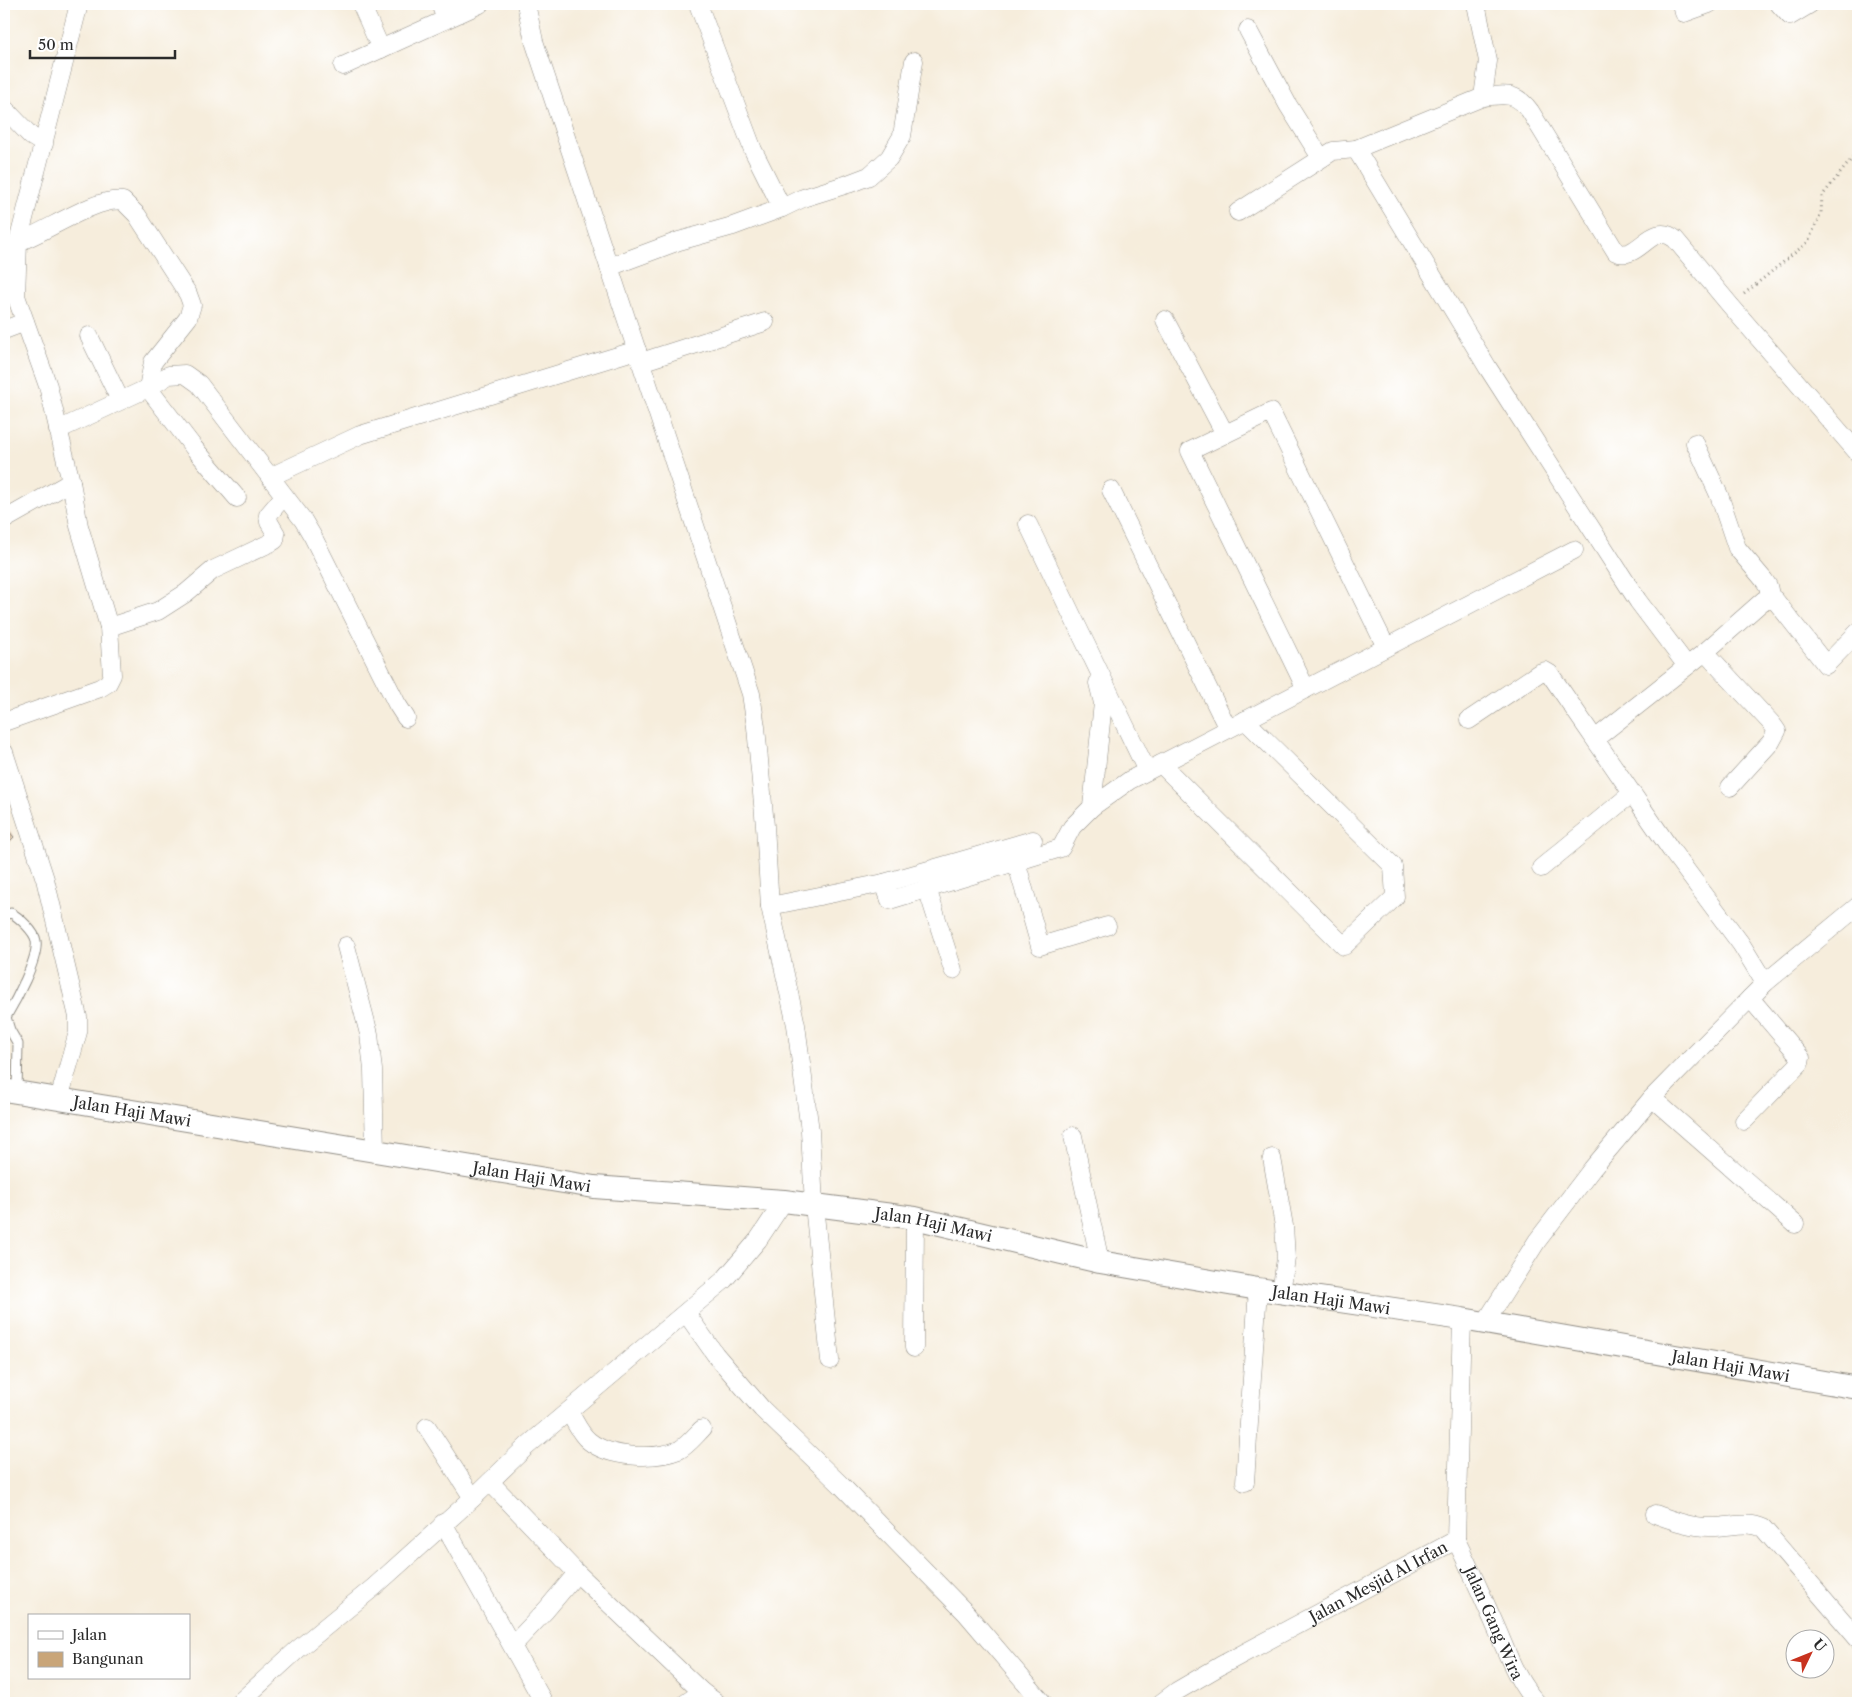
<svg xmlns="http://www.w3.org/2000/svg" width="1862" height="1707" font-family="'Libre Caslon Text',serif">
	<style>
		.building { fill: #c9a578 }
		.lines { fill: none; stroke-linecap: round; stroke-linejoin: round }
		.service-casing { stroke: #908c84; stroke-width: 11 }
		.minor-casing { stroke: #908c84; stroke-width: 19 }
		.tertiary-casing { stroke: #908c84; stroke-width: 24 }
		.path { stroke: #908c84; stroke-width: 3; stroke-dasharray: 1 4; stroke-linecap: butt }
		.service { stroke: #fff; stroke-width: 9 }
		.minor { stroke: #fff; stroke-width: 18 }
		.tertiary { stroke: #fff; stroke-width: 22 }
		.labels { text-anchor: middle; dominant-baseline: central; stroke-width: 5; stroke-linejoin: round; paint-order: stroke }
		.street-label { font-size: 16px; fill: #2b2b2b; stroke: #fff }
	</style>
	<rect width="100%" height="100%" fill="#fff"/>
	<filter id="ink" filterUnits="userSpaceOnUse"><feTurbulence type="fractalNoise" baseFrequency=".02" numOctaves="2"/><feDisplacementMap in="SourceGraphic" scale="10" xChannelSelector="R" yChannelSelector="G"/><feConvolveMatrix kernelMatrix="1 2 1 2 8 2 1 2 1" color-interpolation-filters="sRGB"/></filter>
	<filter id="wash" filterUnits="userSpaceOnUse"><feTurbulence type="fractalNoise" baseFrequency=".0096" numOctaves="4" result="noise"/><feDisplacementMap in="SourceGraphic" scale="20" xChannelSelector="R" yChannelSelector="G"/><feGaussianBlur stdDeviation="1.12" result="paint"/><feColorMatrix in="noise" values="0 0 0 0 0 0 0 0 0 0 0 0 0 0 0 0 0 1.4 0 .05"/><feComposite in="paint" operator="in"/></filter>
	<g filter="url(#wash)">
		<rect width="100%" height="100%" fill="#f6eddc"/>
		<g id="blocks">
			<!-- building -->
			<polygon class="building" points="4,826 14,837 4,847"/>
		</g>
	</g>
	<g filter="url(#ink)">
		<use href="#blocks" fill-opacity="0" stroke="#908c84" stroke-width="1"/>
		<g class="lines">
			<defs>
				<path id="service" d="M4,915L11,913C19,917 35,932 36,941C39,958 15,1002 6,1017L10,1030L18,1044L17,1092"/>
				<g id="minor">
					<polyline points="361,4 381,49"/>
					<polyline points="440,4 446,19"/>
					<polyline points="526,4 534,41 751,694 756,727 765,826 770,906 796,1025 810,1131 814,1205 830,1360"/>
					<polyline points="698,4 753,150 782,208"/>
					<polyline points="1476,4 1488,61 1483,97"/>
					<polyline points="1682,4 1684,13 1709,4"/>
					<polyline points="1779,4 1790,16 1810,4"/>
					<polyline points="1248,30 1288,105 1321,158"/>
					<polyline points="343,66 480,4"/>
					<polyline points="4,108 31,136 44,144"/>
					<polyline points="1356,149 1488,368 1638,601 1687,666"/>
					<path d="M1238,212L1333,151L1356,149L1483,97C1505,94 1516,92 1530,111L1616,252C1639,262 1651,220 1675,239L1730,305L1858,453"/>
					<path d="M18,242C45,233 97,196 123,201L137,215L188,294L192,305L188,318L153,362L148,388L194,448L237,498"/>
					<polyline points="609,267 679,241 733,226 782,208 803,198 848,184 869,176 889,158 902,136 914,61"/>
					<polyline points="1165,320 1225,434"/>
					<polyline points="4,330 25,322"/>
					<polyline points="89,336 120,400"/>
					<polyline points="641,362 765,322"/>
					<polyline points="58,430 148,388 169,375 185,374 199,384 303,520 313,537 397,704 406,718"/>
					<polyline points="1695,443 1719,495 1737,548 1764,580 1768,586 1771,599"/>
					<polyline points="270,477 360,435 637,350"/>
					<polyline points="1111,490 1228,729"/>
					<polyline points="4,520 71,482"/>
					<polyline points="1028,524 1147,771"/>
					<polyline points="109,627 158,611 186,593 213,570 272,542 275,540 276,534 269,522 268,515 284,496"/>
					<polyline points="1705,652 1772,724 1777,731 1771,742 1730,787"/>
					<polyline points="1306,689 1190,451 1271,412 1386,647"/>
					<polyline points="1469,720 1539,673 1545,671 1550,674 1671,850 1741,944 1765,983"/>
					<polyline points="4,722 100,688 108,683 112,675 109,627 79,526 71,482 48,386 16,296 18,242 79,4"/>
					<polyline points="1595,739 1705,652 1764,600 1775,600 1826,665 1858,632"/>
					<polyline points="4,752 45,879 78,1017 78,1032 59,1099"/>
					<polyline points="1161,764 1344,946 1395,897 1393,866 1245,720"/>
					<polyline points="1092,807 1103,703 1098,683"/>
					<polyline points="1016,861 1040,946 1107,926"/>
					<polyline points="1541,868 1631,794"/>
					<polyline points="884,883 1033,840"/>
					<polyline points="927,888 953,970"/>
					<polyline points="770,906 884,883 890,900 1061,848 1072,827 1092,807 1130,780 1574,550"/>
					<polyline points="346,946 369,1034 373,1070 375,1151"/>
					<polyline points="1652,1098 1795,1224"/>
					<polyline points="1744,1121 1800,1063 1801,1058 1750,998"/>
					<polyline points="1073,1136 1100,1262"/>
					<polyline points="1272,1158 1284,1226 1286,1258 1281,1293"/>
					<polyline points="686,1313 715,1354 762,1409 841,1485 966,1613 1043,1703"/>
					<polyline points="1485,1323 1537,1241 1592,1169 1652,1098 1765,983 1858,906"/>
					<polyline points="914,1348 915,1218"/>
					<path d="M569,1412C575,1421 580,1434 589,1441C610,1458 654,1460 679,1450C687,1446 695,1436 702,1429"/>
					<polyline points="427,1427 473,1498"/>
					<polyline points="490,1482 577,1573 702,1692"/>
					<polyline points="1245,1482 1258,1289"/>
					<path d="M1655,1514C1672,1520 1690,1527 1709,1527C1727,1528 1747,1520 1763,1528L1858,1639"/>
					<polyline points="443,1523 544,1703"/>
					<path id="s1" d="M1456,1540C1470,1568 1482,1596 1495,1625C1507,1652 1516,1681 1537,1703"/>
					<polyline points="513,1645 546,1610 577,1573"/>
					<polyline points="239,1703 297,1650 374,1587 473,1498 527,1446 724,1280 758,1240 784,1201"/>
					<polyline points="686,1703 702,1692 717,1703"/>
					<path id="s2" d="M1161,1703L1177,1691L1220,1666L1456,1540L1462,1319"/>
				</g>
				<g id="tertiary">
					<path id="s3" d="M4,1090L594,1187L784,1201L915,1218L1100,1262L1258,1289L1462,1319L1858,1388"/>
				</g>
			</defs>
			<!-- service casing -->
			<use href="#service" class="service-casing"/>
			<!-- minor casing -->
			<use href="#minor" class="minor-casing"/>
			<!-- tertiary casing -->
			<use href="#tertiary" class="tertiary-casing"/>
			<!-- path -->
			<polyline class="path" points="1744,294 1808,242 1821,213 1822,196 1858,151"/>
			<!-- service -->
			<use href="#service" class="service"/>
			<!-- minor -->
			<use href="#minor" class="minor"/>
			<!-- tertiary -->
			<use href="#tertiary" class="tertiary"/>
		</g>
	</g>
	<g class="labels">
		<!-- street labels -->
		<g class="street-label">
			<text stroke="none"><textPath href="#s3" startOffset="130">Jalan Haji Mawi</textPath></text>
			<text stroke="none"><textPath href="#s3" startOffset="535">Jalan Haji Mawi</textPath></text>
			<text stroke="none"><textPath href="#s3" startOffset="940">Jalan Haji Mawi</textPath></text>
			<text stroke="none"><textPath href="#s3" startOffset="1345">Jalan Haji Mawi</textPath></text>
			<text stroke="none"><textPath href="#s3" startOffset="1750">Jalan Haji Mawi</textPath></text>
			<text stroke="none"><textPath href="#s2" startOffset="249">Jalan Mesjid Al Irfan</textPath></text>
			<text stroke="none"><textPath href="#s1" startOffset="91">Jalan Gang Wira</textPath></text>
		</g>
	</g>
	<!-- margin -->
	<rect width="1862" height="1707" fill="none" stroke="#fff" stroke-width="20"/>
	<!-- legend -->
	<rect x="28" y="1614" width="162" height="65" fill="#ffffff" stroke="#aaaaaa"/>
	<rect x="38" y="1631" width="25" height="8" fill="#ffffff" stroke="#aaaaaa"/>
	<text x="72" y="1640" font-size="15" fill="#2b2b2b">Jalan</text>
	<rect x="38" y="1652" width="25" height="15" fill="#c9a578" stroke="#aaaaaa"/>
	<text x="72" y="1664" font-size="15" fill="#2b2b2b">Bangunan</text>
	<!-- north arrow -->
	<g transform="translate(1810 1654) rotate(47)"><circle r="24" fill="#ffffff" stroke="#aaaaaa"/>
	<path d="M0-4L9 19L0 12L-9 19Z" fill="#c8321e"/>
	<text y="-8" font-size="14" font-weight="bold" text-anchor="middle" fill="#2b2b2b">U</text>
	</g>
	<!-- scale -->
	<path d="M30 50v8h145v-8" fill="none" stroke="#2b2b2b" stroke-width="2.5"/>
	<text x="38" y="50" font-size="15" fill="#2b2b2b" stroke="#ffffff" stroke-width="4" paint-order="stroke">50 m</text>
</svg>
